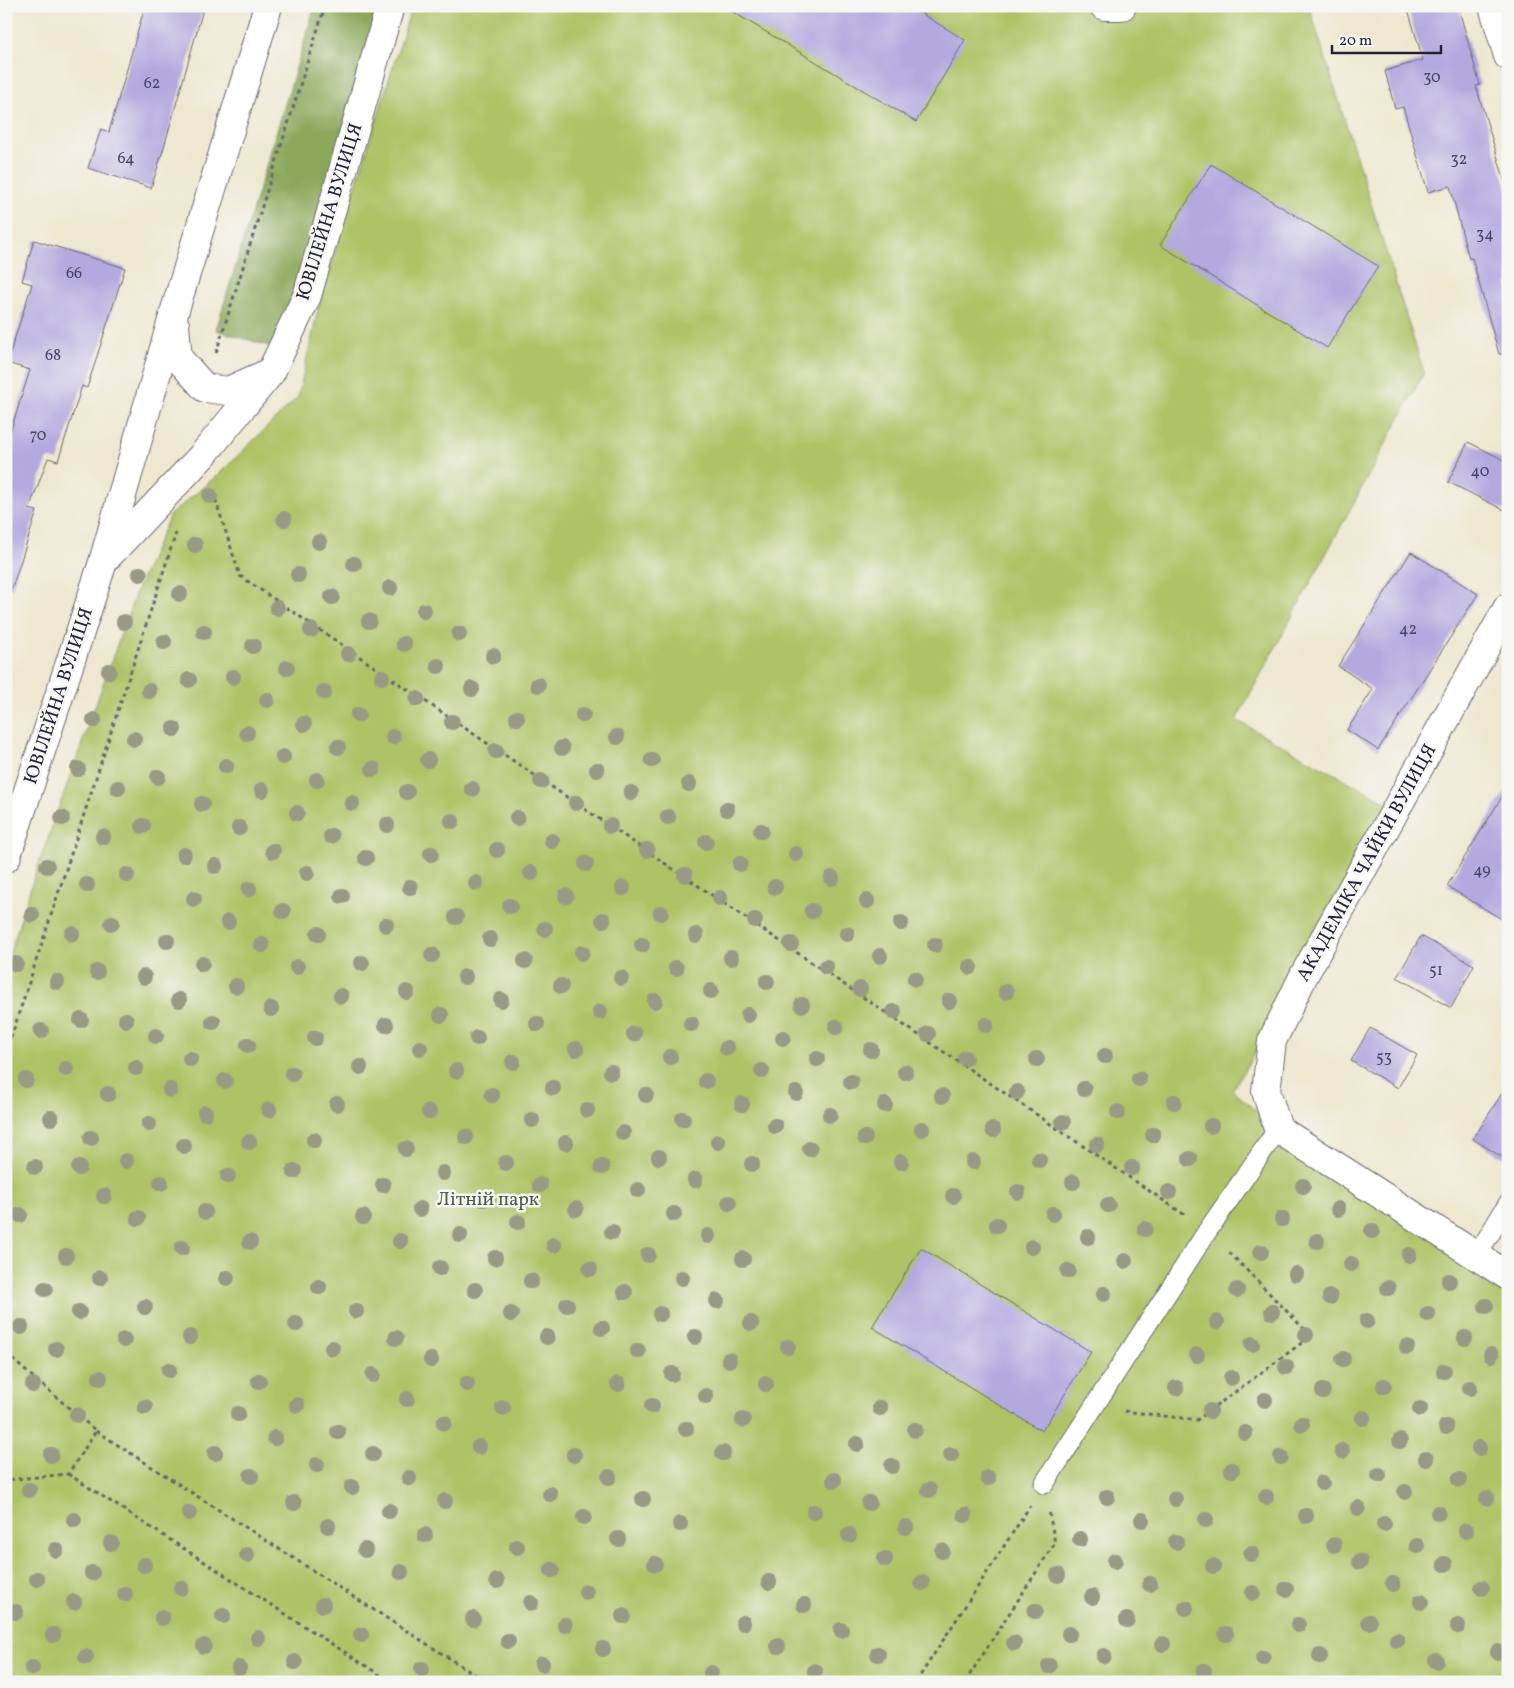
<svg xmlns="http://www.w3.org/2000/svg" width="1514" height="1688" font-family="Vollkorn,serif">
	<style>
		.green { fill: #afc265; stroke: #687250 }
		.forest { fill: #8ba85a; stroke: #56654a }
		.building { fill: #b3a9df }
		.lines { fill: none; stroke-linecap: round; stroke-linejoin: round }
		.service-casing { stroke: #69676f; stroke-width: 21 }
		.minor-casing { stroke: #69676f; stroke-width: 30 }
		.tertiary-casing { stroke: #69676f; stroke-width: 30 }
		.path { stroke: #69676f; stroke-width: 3; stroke-dasharray: 4 4; stroke-linecap: butt }
		.service { stroke: #fff; stroke-width: 19 }
		.minor { stroke: #fff; stroke-width: 28 }
		.tertiary { stroke: #fff; stroke-width: 28 }
		.tree { fill: #999a86 }
		.labels { text-anchor: middle; dominant-baseline: central; stroke-width: 5; stroke-linejoin: round; paint-order: stroke }
		.number-label { font-size: 16px; fill: #464464 }
		.street-label { font-size: 19px; fill: #22223b; stroke: #f6f6f2 }
		.park-label { font-size: 19px; fill: #535a4a; stroke: #f6f6f2 }
	</style>
	<rect width="100%" height="100%" fill="#f6f6f2"/>
	<filter id="ink" filterUnits="userSpaceOnUse"><feTurbulence type="fractalNoise" baseFrequency=".02" numOctaves="2"/><feDisplacementMap in="SourceGraphic" scale="10" xChannelSelector="R" yChannelSelector="G"/><feConvolveMatrix kernelMatrix="1 2 1 2 8 2 1 2 1" color-interpolation-filters="sRGB"/></filter>
	<filter id="wash" filterUnits="userSpaceOnUse"><feTurbulence type="fractalNoise" baseFrequency=".0096" numOctaves="4" result="noise"/><feDisplacementMap in="SourceGraphic" scale="20" xChannelSelector="R" yChannelSelector="G"/><feGaussianBlur stdDeviation="1.12" result="paint"/><feColorMatrix in="noise" values="0 0 0 0 0 0 0 0 0 0 0 0 0 0 0 0 0 1.4 0 .05"/><feComposite in="paint" operator="in"/></filter>
	<g filter="url(#wash)">
		<rect width="100%" height="100%" fill="#eee8d0"/>
		<!-- green -->
		<polygon class="green" points="412,6 1309,6 1424,373 1236,720 1397,808 1304,975 1232,1090 1278,1129 1508,1279 1508,1682 6,1682 6,966 34,877 138,587 170,515 220,473 298,397 320,301"/>
		<!-- forest -->
		<polygon class="forest" points="315,6 387,6 285,351 216,330"/>
		<g id="blocks">
			<!-- building -->
			<g class="building">
				<polygon points="145,6 204,6 164,147 151,188 88,168 101,129 109,132"/>
				<polygon points="723,6 909,6 965,40 916,122"/>
				<polygon points="1407,6 1458,6 1480,85 1476,86 1508,192 1508,353 1499,354 1472,258 1469,259 1450,186 1428,192 1403,107 1395,109 1385,71 1423,60"/>
				<polygon points="1211,164 1378,266 1327,348 1160,245"/>
				<polygon points="34,240 125,268 87,388 82,386 58,461 48,458 29,509 37,511 12,588 6,587 6,445 30,370 7,363 32,284 22,281"/>
				<polygon points="1468,442 1508,462 1508,512 1448,482"/>
				<polygon points="1411,552 1478,594 1378,750 1347,730 1373,689 1338,666"/>
				<polygon points="1508,787 1508,923 1447,886"/>
				<polygon points="1421,936 1474,965 1451,1008 1397,977"/>
				<polygon points="1370,1028 1417,1055 1398,1088 1351,1061"/>
				<polygon points="1508,1084 1508,1161 1473,1139"/>
				<polygon points="921,1248 1091,1352 1042,1431 872,1327"/>
			</g>
		</g>
	</g>
	<g filter="url(#ink)">
		<use href="#blocks" fill-opacity="0" stroke="#69676f" stroke-width="1"/>
		<g class="lines">
			<defs>
				<g id="service">
					<polyline points="1477,1255 1508,1204"/>
					<polyline points="1044,1484 1208,1230 1278,1129"/>
				</g>
				<g id="minor">
					<polyline points="1104,6 1122,6"/>
					<polyline points="1493,6 1508,56"/>
					<polyline points="1508,607 1304,975 1272,1041 1266,1091 1278,1129 1508,1276"/>
				</g>
				<g id="tertiary">
					<polyline points="175,325 178,358 205,388 228,391 264,375"/>
					<polyline points="107,557 202,456 271,372 307,296 390,6"/>
					<polyline points="6,858 103,562 174,313 268,6"/>
				</g>
			</defs>
			<!-- service casing -->
			<use href="#service" class="service-casing"/>
			<!-- minor casing -->
			<use href="#minor" class="minor-casing"/>
			<!-- tertiary casing -->
			<use href="#tertiary" class="tertiary-casing"/>
			<!-- path -->
			<g class="path">
				<polyline points="216,353 325,6"/>
				<polyline points="213,492 240,576 1185,1215"/>
				<polyline points="6,1053 176,533"/>
				<polyline points="6,1354 96,1431 68,1474 6,1480"/>
				<polyline points="1124,1411 1197,1420 1311,1336 1228,1251"/>
				<polyline points="96,1431 486,1682"/>
				<polyline points="68,1474 391,1682"/>
				<polyline points="916,1682 1030,1506"/>
				<polyline points="965,1682 1055,1543 1049,1512"/>
			</g>
			<!-- service -->
			<use href="#service" class="service"/>
			<!-- minor -->
			<use href="#minor" class="minor"/>
			<!-- tertiary -->
			<use href="#tertiary" class="tertiary"/>
		</g>
		<!-- trees -->
		<g class="tree">
			<circle cx="210" cy="496" r="8"/>
			<circle cx="284" cy="519" r="8"/>
			<circle cx="319" cy="542" r="8"/>
			<circle cx="195" cy="545" r="8"/>
			<circle cx="354" cy="564" r="8"/>
			<circle cx="140" cy="574" r="8"/>
			<circle cx="298" cy="575" r="8"/>
			<circle cx="390" cy="588" r="8"/>
			<circle cx="180" cy="594" r="8"/>
			<circle cx="332" cy="597" r="8"/>
			<circle cx="277" cy="608" r="8"/>
			<circle cx="424" cy="611" r="8"/>
			<circle cx="369" cy="621" r="8"/>
			<circle cx="124" cy="622" r="8"/>
			<circle cx="311" cy="630" r="8"/>
			<circle cx="204" cy="632" r="8"/>
			<circle cx="459" cy="634" r="8"/>
			<circle cx="164" cy="642" r="8"/>
			<circle cx="404" cy="644" r="8"/>
			<circle cx="253" cy="646" r="8"/>
			<circle cx="348" cy="654" r="8"/>
			<circle cx="493" cy="656" r="8"/>
			<circle cx="438" cy="666" r="8"/>
			<circle cx="287" cy="668" r="8"/>
			<circle cx="109" cy="671" r="8"/>
			<circle cx="233" cy="677" r="8"/>
			<circle cx="382" cy="677" r="8"/>
			<circle cx="189" cy="680" r="8"/>
			<circle cx="538" cy="685" r="8"/>
			<circle cx="472" cy="689" r="8"/>
			<circle cx="149" cy="691" r="8"/>
			<circle cx="324" cy="692" r="8"/>
			<circle cx="417" cy="699" r="8"/>
			<circle cx="267" cy="700" r="8"/>
			<circle cx="358" cy="715" r="8"/>
			<circle cx="583" cy="715" r="8"/>
			<circle cx="517" cy="718" r="8"/>
			<circle cx="94" cy="720" r="8"/>
			<circle cx="452" cy="722" r="8"/>
			<circle cx="304" cy="724" r="8"/>
			<circle cx="174" cy="729" r="8"/>
			<circle cx="247" cy="733" r="8"/>
			<circle cx="393" cy="737" r="8"/>
			<circle cx="617" cy="737" r="8"/>
			<circle cx="134" cy="739" r="8"/>
			<circle cx="338" cy="747" r="8"/>
			<circle cx="562" cy="748" r="8"/>
			<circle cx="496" cy="751" r="8"/>
			<circle cx="283" cy="757" r="8"/>
			<circle cx="428" cy="760" r="8"/>
			<circle cx="652" cy="760" r="8"/>
			<circle cx="226" cy="766" r="8"/>
			<circle cx="78" cy="769" r="8"/>
			<circle cx="373" cy="769" r="8"/>
			<circle cx="597" cy="770" r="8"/>
			<circle cx="158" cy="777" r="8"/>
			<circle cx="317" cy="780" r="8"/>
			<circle cx="541" cy="781" r="8"/>
			<circle cx="689" cy="784" r="8"/>
			<circle cx="118" cy="788" r="8"/>
			<circle cx="472" cy="789" r="8"/>
			<circle cx="262" cy="790" r="8"/>
			<circle cx="407" cy="792" r="8"/>
			<circle cx="631" cy="793" r="8"/>
			<circle cx="352" cy="803" r="8"/>
			<circle cx="576" cy="803" r="8"/>
			<circle cx="202" cy="804" r="8"/>
			<circle cx="727" cy="809" r="8"/>
			<circle cx="297" cy="813" r="8"/>
			<circle cx="668" cy="817" r="8"/>
			<circle cx="62" cy="818" r="8"/>
			<circle cx="517" cy="818" r="8"/>
			<circle cx="452" cy="821" r="8"/>
			<circle cx="387" cy="825" r="8"/>
			<circle cx="143" cy="826" r="8"/>
			<circle cx="610" cy="826" r="8"/>
			<circle cx="239" cy="828" r="8"/>
			<circle cx="761" cy="831" r="8"/>
			<circle cx="331" cy="836" r="8"/>
			<circle cx="103" cy="837" r="8"/>
			<circle cx="552" cy="841" r="8"/>
			<circle cx="706" cy="842" r="8"/>
			<circle cx="497" cy="850" r="8"/>
			<circle cx="647" cy="850" r="8"/>
			<circle cx="273" cy="851" r="8"/>
			<circle cx="431" cy="854" r="8"/>
			<circle cx="796" cy="854" r="8"/>
			<circle cx="184" cy="855" r="8"/>
			<circle cx="366" cy="858" r="8"/>
			<circle cx="586" cy="864" r="8"/>
			<circle cx="740" cy="864" r="8"/>
			<circle cx="47" cy="866" r="8"/>
			<circle cx="215" cy="866" r="8"/>
			<circle cx="307" cy="873" r="8"/>
			<circle cx="531" cy="873" r="8"/>
			<circle cx="127" cy="875" r="8"/>
			<circle cx="685" cy="875" r="8"/>
			<circle cx="832" cy="878" r="8"/>
			<circle cx="476" cy="883" r="8"/>
			<circle cx="87" cy="885" r="8"/>
			<circle cx="410" cy="887" r="8"/>
			<circle cx="775" cy="887" r="8"/>
			<circle cx="623" cy="888" r="8"/>
			<circle cx="249" cy="889" r="8"/>
			<circle cx="342" cy="896" r="8"/>
			<circle cx="566" cy="896" r="8"/>
			<circle cx="720" cy="898" r="8"/>
			<circle cx="194" cy="899" r="8"/>
			<circle cx="867" cy="901" r="8"/>
			<circle cx="510" cy="906" r="8"/>
			<circle cx="283" cy="911" r="8"/>
			<circle cx="812" cy="911" r="8"/>
			<circle cx="661" cy="913" r="8"/>
			<circle cx="32" cy="915" r="8"/>
			<circle cx="456" cy="917" r="8"/>
			<circle cx="603" cy="920" r="8"/>
			<circle cx="755" cy="920" r="8"/>
			<circle cx="228" cy="922" r="8"/>
			<circle cx="112" cy="923" r="8"/>
			<circle cx="901" cy="923" r="8"/>
			<circle cx="386" cy="925" r="8"/>
			<circle cx="545" cy="929" r="8"/>
			<circle cx="72" cy="934" r="8"/>
			<circle cx="318" cy="934" r="8"/>
			<circle cx="847" cy="934" r="8"/>
			<circle cx="696" cy="935" r="8"/>
			<circle cx="490" cy="939" r="8"/>
			<circle cx="167" cy="941" r="8"/>
			<circle cx="791" cy="944" r="8"/>
			<circle cx="262" cy="945" r="8"/>
			<circle cx="642" cy="945" r="8"/>
			<circle cx="935" cy="945" r="8"/>
			<circle cx="582" cy="953" r="8"/>
			<circle cx="432" cy="955" r="8"/>
			<circle cx="880" cy="956" r="8"/>
			<circle cx="731" cy="958" r="8"/>
			<circle cx="525" cy="961" r="8"/>
			<circle cx="362" cy="963" r="8"/>
			<circle cx="16" cy="964" r="8"/>
			<circle cx="202" cy="964" r="8"/>
			<circle cx="297" cy="967" r="8"/>
			<circle cx="826" cy="967" r="8"/>
			<circle cx="970" cy="967" r="8"/>
			<circle cx="676" cy="968" r="8"/>
			<circle cx="97" cy="972" r="8"/>
			<circle cx="144" cy="977" r="8"/>
			<circle cx="465" cy="977" r="8"/>
			<circle cx="621" cy="978" r="8"/>
			<circle cx="915" cy="979" r="8"/>
			<circle cx="57" cy="982" r="8"/>
			<circle cx="767" cy="982" r="8"/>
			<circle cx="236" cy="986" r="8"/>
			<circle cx="561" cy="986" r="8"/>
			<circle cx="860" cy="989" r="8"/>
			<circle cx="711" cy="991" r="8"/>
			<circle cx="407" cy="992" r="8"/>
			<circle cx="1006" cy="992" r="8"/>
			<circle cx="341" cy="996" r="8"/>
			<circle cx="179" cy="1000" r="8"/>
			<circle cx="501" cy="1000" r="8"/>
			<circle cx="655" cy="1001" r="8"/>
			<circle cx="949" cy="1001" r="8"/>
			<circle cx="802" cy="1005" r="8"/>
			<circle cx="271" cy="1009" r="8"/>
			<circle cx="600" cy="1012" r="8"/>
			<circle cx="894" cy="1012" r="8"/>
			<circle cx="441" cy="1015" r="8"/>
			<circle cx="748" cy="1015" r="8"/>
			<circle cx="81" cy="1020" r="8"/>
			<circle cx="126" cy="1020" r="8"/>
			<circle cx="213" cy="1022" r="8"/>
			<circle cx="537" cy="1024" r="8"/>
			<circle cx="691" cy="1024" r="8"/>
			<circle cx="386" cy="1025" r="8"/>
			<circle cx="986" cy="1025" r="8"/>
			<circle cx="836" cy="1027" r="8"/>
			<circle cx="41" cy="1031" r="8"/>
			<circle cx="634" cy="1034" r="8"/>
			<circle cx="928" cy="1034" r="8"/>
			<circle cx="156" cy="1036" r="8"/>
			<circle cx="315" cy="1038" r="8"/>
			<circle cx="477" cy="1038" r="8"/>
			<circle cx="783" cy="1038" r="8"/>
			<circle cx="248" cy="1045" r="8"/>
			<circle cx="420" cy="1048" r="8"/>
			<circle cx="727" cy="1048" r="8"/>
			<circle cx="576" cy="1049" r="8"/>
			<circle cx="871" cy="1050" r="8"/>
			<circle cx="1105" cy="1056" r="8"/>
			<circle cx="670" cy="1057" r="8"/>
			<circle cx="965" cy="1058" r="8"/>
			<circle cx="190" cy="1059" r="8"/>
			<circle cx="817" cy="1059" r="8"/>
			<circle cx="1037" cy="1059" r="8"/>
			<circle cx="513" cy="1062" r="8"/>
			<circle cx="360" cy="1067" r="8"/>
			<circle cx="136" cy="1068" r="8"/>
			<circle cx="66" cy="1069" r="8"/>
			<circle cx="456" cy="1071" r="8"/>
			<circle cx="762" cy="1071" r="8"/>
			<circle cx="611" cy="1072" r="8"/>
			<circle cx="905" cy="1072" r="8"/>
			<circle cx="292" cy="1074" r="8"/>
			<circle cx="1139" cy="1079" r="8"/>
			<circle cx="26" cy="1080" r="8"/>
			<circle cx="225" cy="1081" r="8"/>
			<circle cx="706" cy="1081" r="8"/>
			<circle cx="851" cy="1082" r="8"/>
			<circle cx="553" cy="1088" r="8"/>
			<circle cx="1084" cy="1089" r="8"/>
			<circle cx="170" cy="1090" r="8"/>
			<circle cx="1017" cy="1092" r="8"/>
			<circle cx="796" cy="1093" r="8"/>
			<circle cx="108" cy="1094" r="8"/>
			<circle cx="492" cy="1095" r="8"/>
			<circle cx="646" cy="1095" r="8"/>
			<circle cx="942" cy="1096" r="8"/>
			<circle cx="1174" cy="1102" r="8"/>
			<circle cx="337" cy="1104" r="8"/>
			<circle cx="742" cy="1104" r="8"/>
			<circle cx="885" cy="1105" r="8"/>
			<circle cx="269" cy="1110" r="8"/>
			<circle cx="587" cy="1110" r="8"/>
			<circle cx="429" cy="1112" r="8"/>
			<circle cx="1118" cy="1112" r="8"/>
			<circle cx="205" cy="1113" r="8"/>
			<circle cx="830" cy="1115" r="8"/>
			<circle cx="51" cy="1118" r="8"/>
			<circle cx="683" cy="1119" r="8"/>
			<circle cx="532" cy="1120" r="8"/>
			<circle cx="1063" cy="1122" r="8"/>
			<circle cx="149" cy="1124" r="8"/>
			<circle cx="775" cy="1126" r="8"/>
			<circle cx="1211" cy="1126" r="8"/>
			<circle cx="922" cy="1129" r="8"/>
			<circle cx="993" cy="1130" r="8"/>
			<circle cx="623" cy="1133" r="8"/>
			<circle cx="1153" cy="1135" r="8"/>
			<circle cx="466" cy="1137" r="8"/>
			<circle cx="91" cy="1138" r="8"/>
			<circle cx="865" cy="1138" r="8"/>
			<circle cx="314" cy="1140" r="8"/>
			<circle cx="249" cy="1142" r="8"/>
			<circle cx="718" cy="1142" r="8"/>
			<circle cx="566" cy="1143" r="8"/>
			<circle cx="1097" cy="1145" r="8"/>
			<circle cx="184" cy="1146" r="8"/>
			<circle cx="406" cy="1149" r="8"/>
			<circle cx="810" cy="1149" r="8"/>
			<circle cx="659" cy="1157" r="8"/>
			<circle cx="1190" cy="1159" r="8"/>
			<circle cx="1039" cy="1160" r="8"/>
			<circle cx="126" cy="1161" r="8"/>
			<circle cx="901" cy="1162" r="8"/>
			<circle cx="973" cy="1162" r="8"/>
			<circle cx="506" cy="1163" r="8"/>
			<circle cx="752" cy="1164" r="8"/>
			<circle cx="35" cy="1167" r="8"/>
			<circle cx="602" cy="1167" r="8"/>
			<circle cx="79" cy="1168" r="8"/>
			<circle cx="1132" cy="1168" r="8"/>
			<circle cx="294" cy="1171" r="8"/>
			<circle cx="443" cy="1173" r="8"/>
			<circle cx="228" cy="1176" r="8"/>
			<circle cx="695" cy="1180" r="8"/>
			<circle cx="1073" cy="1182" r="8"/>
			<circle cx="161" cy="1183" r="8"/>
			<circle cx="383" cy="1185" r="8"/>
			<circle cx="540" cy="1185" r="8"/>
			<circle cx="1303" cy="1186" r="8"/>
			<circle cx="638" cy="1190" r="8"/>
			<circle cx="1018" cy="1192" r="8"/>
			<circle cx="1169" cy="1192" r="8"/>
			<circle cx="104" cy="1196" r="8"/>
			<circle cx="953" cy="1196" r="8"/>
			<circle cx="483" cy="1199" r="8"/>
			<circle cx="729" cy="1203" r="8"/>
			<circle cx="1108" cy="1205" r="8"/>
			<circle cx="420" cy="1209" r="8"/>
			<circle cx="576" cy="1209" r="8"/>
			<circle cx="1338" cy="1209" r="8"/>
			<circle cx="205" cy="1212" r="8"/>
			<circle cx="674" cy="1214" r="8"/>
			<circle cx="1053" cy="1214" r="8"/>
			<circle cx="20" cy="1215" r="8"/>
			<circle cx="363" cy="1217" r="8"/>
			<circle cx="138" cy="1218" r="8"/>
			<circle cx="1282" cy="1219" r="8"/>
			<circle cx="518" cy="1222" r="8"/>
			<circle cx="997" cy="1225" r="8"/>
			<circle cx="1145" cy="1229" r="8"/>
			<circle cx="1372" cy="1231" r="8"/>
			<circle cx="612" cy="1232" r="8"/>
			<circle cx="460" cy="1235" r="8"/>
			<circle cx="708" cy="1236" r="8"/>
			<circle cx="1088" cy="1237" r="8"/>
			<circle cx="400" cy="1241" r="8"/>
			<circle cx="1317" cy="1241" r="8"/>
			<circle cx="250" cy="1242" r="8"/>
			<circle cx="554" cy="1245" r="8"/>
			<circle cx="1032" cy="1247" r="8"/>
			<circle cx="182" cy="1248" r="8"/>
			<circle cx="1261" cy="1252" r="8"/>
			<circle cx="648" cy="1255" r="8"/>
			<circle cx="1409" cy="1255" r="8"/>
			<circle cx="66" cy="1256" r="8"/>
			<circle cx="495" cy="1258" r="8"/>
			<circle cx="743" cy="1259" r="8"/>
			<circle cx="1125" cy="1261" r="8"/>
			<circle cx="1351" cy="1264" r="8"/>
			<circle cx="440" cy="1268" r="8"/>
			<circle cx="590" cy="1269" r="8"/>
			<circle cx="1068" cy="1271" r="8"/>
			<circle cx="1296" cy="1274" r="8"/>
			<circle cx="100" cy="1278" r="8"/>
			<circle cx="227" cy="1278" r="8"/>
			<circle cx="682" cy="1278" r="8"/>
			<circle cx="531" cy="1281" r="8"/>
			<circle cx="1449" cy="1281" r="8"/>
			<circle cx="319" cy="1287" r="8"/>
			<circle cx="1388" cy="1288" r="8"/>
			<circle cx="45" cy="1289" r="8"/>
			<circle cx="475" cy="1290" r="8"/>
			<circle cx="1237" cy="1290" r="8"/>
			<circle cx="625" cy="1292" r="8"/>
			<circle cx="1104" cy="1294" r="8"/>
			<circle cx="1330" cy="1297" r="8"/>
			<circle cx="717" cy="1301" r="8"/>
			<circle cx="567" cy="1305" r="8"/>
			<circle cx="1486" cy="1306" r="8"/>
			<circle cx="145" cy="1307" r="8"/>
			<circle cx="356" cy="1311" r="8"/>
			<circle cx="79" cy="1312" r="8"/>
			<circle cx="1272" cy="1312" r="8"/>
			<circle cx="511" cy="1314" r="8"/>
			<circle cx="660" cy="1314" r="8"/>
			<circle cx="1428" cy="1314" r="8"/>
			<circle cx="1367" cy="1321" r="8"/>
			<circle cx="1217" cy="1322" r="8"/>
			<circle cx="751" cy="1323" r="8"/>
			<circle cx="296" cy="1324" r="8"/>
			<circle cx="21" cy="1327" r="8"/>
			<circle cx="602" cy="1328" r="8"/>
			<circle cx="1306" cy="1335" r="8"/>
			<circle cx="190" cy="1337" r="8"/>
			<circle cx="547" cy="1337" r="8"/>
			<circle cx="695" cy="1337" r="8"/>
			<circle cx="396" cy="1338" r="8"/>
			<circle cx="1465" cy="1338" r="8"/>
			<circle cx="124" cy="1340" r="8"/>
			<circle cx="1252" cy="1344" r="8"/>
			<circle cx="788" cy="1347" r="8"/>
			<circle cx="1407" cy="1347" r="8"/>
			<circle cx="332" cy="1348" r="8"/>
			<circle cx="56" cy="1349" r="8"/>
			<circle cx="638" cy="1351" r="8"/>
			<circle cx="1197" cy="1355" r="8"/>
			<circle cx="1491" cy="1355" r="8"/>
			<circle cx="1343" cy="1359" r="8"/>
			<circle cx="431" cy="1360" r="8"/>
			<circle cx="729" cy="1360" r="8"/>
			<circle cx="1286" cy="1367" r="8"/>
			<circle cx="169" cy="1370" r="8"/>
			<circle cx="1444" cy="1371" r="8"/>
			<circle cx="672" cy="1374" r="8"/>
			<circle cx="373" cy="1375" r="8"/>
			<circle cx="100" cy="1378" r="8"/>
			<circle cx="1231" cy="1378" r="8"/>
			<circle cx="259" cy="1381" r="8"/>
			<circle cx="467" cy="1384" r="8"/>
			<circle cx="618" cy="1384" r="8"/>
			<circle cx="766" cy="1384" r="8"/>
			<circle cx="33" cy="1385" r="8"/>
			<circle cx="1384" cy="1386" r="8"/>
			<circle cx="1176" cy="1388" r="8"/>
			<circle cx="1470" cy="1388" r="8"/>
			<circle cx="1323" cy="1391" r="8"/>
			<circle cx="706" cy="1396" r="8"/>
			<circle cx="407" cy="1399" r="8"/>
			<circle cx="1265" cy="1400" r="8"/>
			<circle cx="297" cy="1405" r="8"/>
			<circle cx="652" cy="1406" r="8"/>
			<circle cx="145" cy="1407" r="8"/>
			<circle cx="503" cy="1408" r="8"/>
			<circle cx="880" cy="1408" r="8"/>
			<circle cx="1420" cy="1409" r="8"/>
			<circle cx="1210" cy="1411" r="8"/>
			<circle cx="238" cy="1414" r="8"/>
			<circle cx="77" cy="1415" r="8"/>
			<circle cx="1363" cy="1418" r="8"/>
			<circle cx="743" cy="1420" r="8"/>
			<circle cx="444" cy="1423" r="8"/>
			<circle cx="1302" cy="1424" r="8"/>
			<circle cx="1446" cy="1427" r="8"/>
			<circle cx="686" cy="1429" r="8"/>
			<circle cx="915" cy="1430" r="8"/>
			<circle cx="338" cy="1432" r="8"/>
			<circle cx="1245" cy="1433" r="8"/>
			<circle cx="275" cy="1438" r="8"/>
			<circle cx="1400" cy="1441" r="8"/>
			<circle cx="857" cy="1444" r="8"/>
			<circle cx="479" cy="1447" r="8"/>
			<circle cx="1479" cy="1448" r="8"/>
			<circle cx="1342" cy="1451" r="8"/>
			<circle cx="215" cy="1453" r="8"/>
			<circle cx="723" cy="1453" r="8"/>
			<circle cx="373" cy="1454" r="8"/>
			<circle cx="51" cy="1455" r="8"/>
			<circle cx="574" cy="1455" r="8"/>
			<circle cx="951" cy="1455" r="8"/>
			<circle cx="1281" cy="1457" r="8"/>
			<circle cx="1426" cy="1459" r="8"/>
			<circle cx="317" cy="1465" r="8"/>
			<circle cx="892" cy="1466" r="8"/>
			<circle cx="1232" cy="1470" r="8"/>
			<circle cx="1379" cy="1475" r="8"/>
			<circle cx="251" cy="1476" r="8"/>
			<circle cx="609" cy="1477" r="8"/>
			<circle cx="409" cy="1478" r="8"/>
			<circle cx="988" cy="1478" r="8"/>
			<circle cx="834" cy="1480" r="8"/>
			<circle cx="1459" cy="1480" r="8"/>
			<circle cx="1322" cy="1483" r="8"/>
			<circle cx="352" cy="1487" r="8"/>
			<circle cx="29" cy="1490" r="8"/>
			<circle cx="929" cy="1490" r="8"/>
			<circle cx="1405" cy="1492" r="8"/>
			<circle cx="550" cy="1494" r="8"/>
			<circle cx="1107" cy="1497" r="8"/>
			<circle cx="1266" cy="1497" r="8"/>
			<circle cx="1487" cy="1498" r="8"/>
			<circle cx="643" cy="1499" r="8"/>
			<circle cx="1175" cy="1499" r="8"/>
			<circle cx="445" cy="1501" r="8"/>
			<circle cx="294" cy="1503" r="8"/>
			<circle cx="869" cy="1503" r="8"/>
			<circle cx="1358" cy="1508" r="8"/>
			<circle cx="389" cy="1511" r="8"/>
			<circle cx="814" cy="1512" r="8"/>
			<circle cx="189" cy="1513" r="8"/>
			<circle cx="1438" cy="1513" r="8"/>
			<circle cx="965" cy="1515" r="8"/>
			<circle cx="1306" cy="1516" r="8"/>
			<circle cx="584" cy="1517" r="8"/>
			<circle cx="74" cy="1520" r="8"/>
			<circle cx="1142" cy="1520" r="8"/>
			<circle cx="1206" cy="1520" r="8"/>
			<circle cx="680" cy="1524" r="8"/>
			<circle cx="1384" cy="1524" r="8"/>
			<circle cx="328" cy="1526" r="8"/>
			<circle cx="906" cy="1527" r="8"/>
			<circle cx="1466" cy="1531" r="8"/>
			<circle cx="425" cy="1535" r="8"/>
			<circle cx="849" cy="1535" r="8"/>
			<circle cx="618" cy="1539" r="8"/>
			<circle cx="1080" cy="1539" r="8"/>
			<circle cx="1176" cy="1542" r="8"/>
			<circle cx="111" cy="1543" r="8"/>
			<circle cx="1334" cy="1545" r="8"/>
			<circle cx="1417" cy="1546" r="8"/>
			<circle cx="517" cy="1547" r="8"/>
			<circle cx="56" cy="1550" r="8"/>
			<circle cx="365" cy="1550" r="8"/>
			<circle cx="942" cy="1551" r="8"/>
			<circle cx="1251" cy="1554" r="8"/>
			<circle cx="247" cy="1555" r="8"/>
			<circle cx="885" cy="1559" r="8"/>
			<circle cx="1115" cy="1561" r="8"/>
			<circle cx="1360" cy="1562" r="8"/>
			<circle cx="655" cy="1564" r="8"/>
			<circle cx="1445" cy="1564" r="8"/>
			<circle cx="144" cy="1565" r="8"/>
			<circle cx="1213" cy="1566" r="8"/>
			<circle cx="552" cy="1570" r="8"/>
			<circle cx="401" cy="1572" r="8"/>
			<circle cx="92" cy="1573" r="8"/>
			<circle cx="1058" cy="1575" r="8"/>
			<circle cx="37" cy="1579" r="8"/>
			<circle cx="497" cy="1581" r="8"/>
			<circle cx="769" cy="1582" r="8"/>
			<circle cx="922" cy="1583" r="8"/>
			<circle cx="1150" cy="1584" r="8"/>
			<circle cx="1393" cy="1584" r="8"/>
			<circle cx="181" cy="1588" r="8"/>
			<circle cx="1482" cy="1588" r="8"/>
			<circle cx="1286" cy="1589" r="8"/>
			<circle cx="586" cy="1592" r="8"/>
			<circle cx="1253" cy="1593" r="8"/>
			<circle cx="125" cy="1594" r="8"/>
			<circle cx="1092" cy="1597" r="8"/>
			<circle cx="74" cy="1602" r="8"/>
			<circle cx="1421" cy="1602" r="8"/>
			<circle cx="531" cy="1603" r="8"/>
			<circle cx="323" cy="1605" r="8"/>
			<circle cx="804" cy="1605" r="8"/>
			<circle cx="1186" cy="1608" r="8"/>
			<circle cx="1035" cy="1611" r="8"/>
			<circle cx="16" cy="1612" r="8"/>
			<circle cx="223" cy="1616" r="8"/>
			<circle cx="623" cy="1616" r="8"/>
			<circle cx="162" cy="1618" r="8"/>
			<circle cx="473" cy="1619" r="8"/>
			<circle cx="1127" cy="1620" r="8"/>
			<circle cx="1369" cy="1622" r="8"/>
			<circle cx="743" cy="1623" r="8"/>
			<circle cx="565" cy="1625" r="8"/>
			<circle cx="1298" cy="1625" r="8"/>
			<circle cx="1458" cy="1626" r="8"/>
			<circle cx="841" cy="1630" r="8"/>
			<circle cx="1069" cy="1634" r="8"/>
			<circle cx="1226" cy="1634" r="8"/>
			<circle cx="53" cy="1635" r="8"/>
			<circle cx="361" cy="1635" r="8"/>
			<circle cx="258" cy="1638" r="8"/>
			<circle cx="1397" cy="1640" r="8"/>
			<circle cx="508" cy="1641" r="8"/>
			<circle cx="1014" cy="1643" r="8"/>
			<circle cx="1163" cy="1644" r="8"/>
			<circle cx="204" cy="1646" r="8"/>
			<circle cx="778" cy="1646" r="8"/>
			<circle cx="603" cy="1649" r="8"/>
			<circle cx="1498" cy="1652" r="8"/>
			<circle cx="878" cy="1654" r="8"/>
			<circle cx="1104" cy="1656" r="8"/>
			<circle cx="1320" cy="1656" r="8"/>
			<circle cx="86" cy="1657" r="8"/>
			<circle cx="1263" cy="1658" r="8"/>
			<circle cx="1436" cy="1661" r="8"/>
			<circle cx="295" cy="1662" r="8"/>
			<circle cx="542" cy="1664" r="8"/>
			<circle cx="1049" cy="1666" r="8"/>
			<circle cx="32" cy="1668" r="8"/>
			<circle cx="239" cy="1668" r="8"/>
			<circle cx="422" cy="1669" r="8"/>
			<circle cx="815" cy="1671" r="8"/>
			<circle cx="1204" cy="1671" r="8"/>
			<circle cx="711" cy="1673" r="8"/>
		</g>
	</g>
	<g class="labels">
		<!-- number labels -->
		<g class="number-label">
			<text x="1432" y="78">30</text>
			<text x="152" y="84">62</text>
			<text x="126" y="159">64</text>
			<text x="1459" y="160">32</text>
			<text x="1485" y="235">34</text>
			<text x="74" y="274">66</text>
			<text x="53" y="356">68</text>
			<text x="38" y="436">70</text>
			<text x="1480" y="472">40</text>
			<text x="1408" y="630">42</text>
			<text x="1482" y="871">49</text>
			<text x="1436" y="971">51</text>
			<text x="1384" y="1058">53</text>
		</g>
		<!-- street labels -->
		<g class="street-label">
			<text transform="translate(330 212) rotate(-73)">ЮВІЛЕЙНА ВУЛИЦЯ</text>
			<text transform="translate(59 696) rotate(-72)">ЮВІЛЕЙНА ВУЛИЦЯ</text>
			<text transform="translate(1367 863) rotate(-61)">АКАДЕМІКА ЧАЙКИ ВУЛИЦЯ</text>
		</g>
		<!-- park labels -->
		<g class="park-label">
			<text x="488" y="1200">Літній парк</text>
		</g>
	</g>
	<!-- margin -->
	<rect width="1514" height="1688" fill="none" stroke="#f6f6f2" stroke-width="25"/>
	<!-- scale -->
	<path d="M1332 45v8h109v-8" fill="none" stroke="#22223b" stroke-width="2.5"/>
	<text x="1339" y="45" font-size="15" fill="#22223b" stroke="#f6f6f2" stroke-width="4" paint-order="stroke">20 m</text>
</svg>
